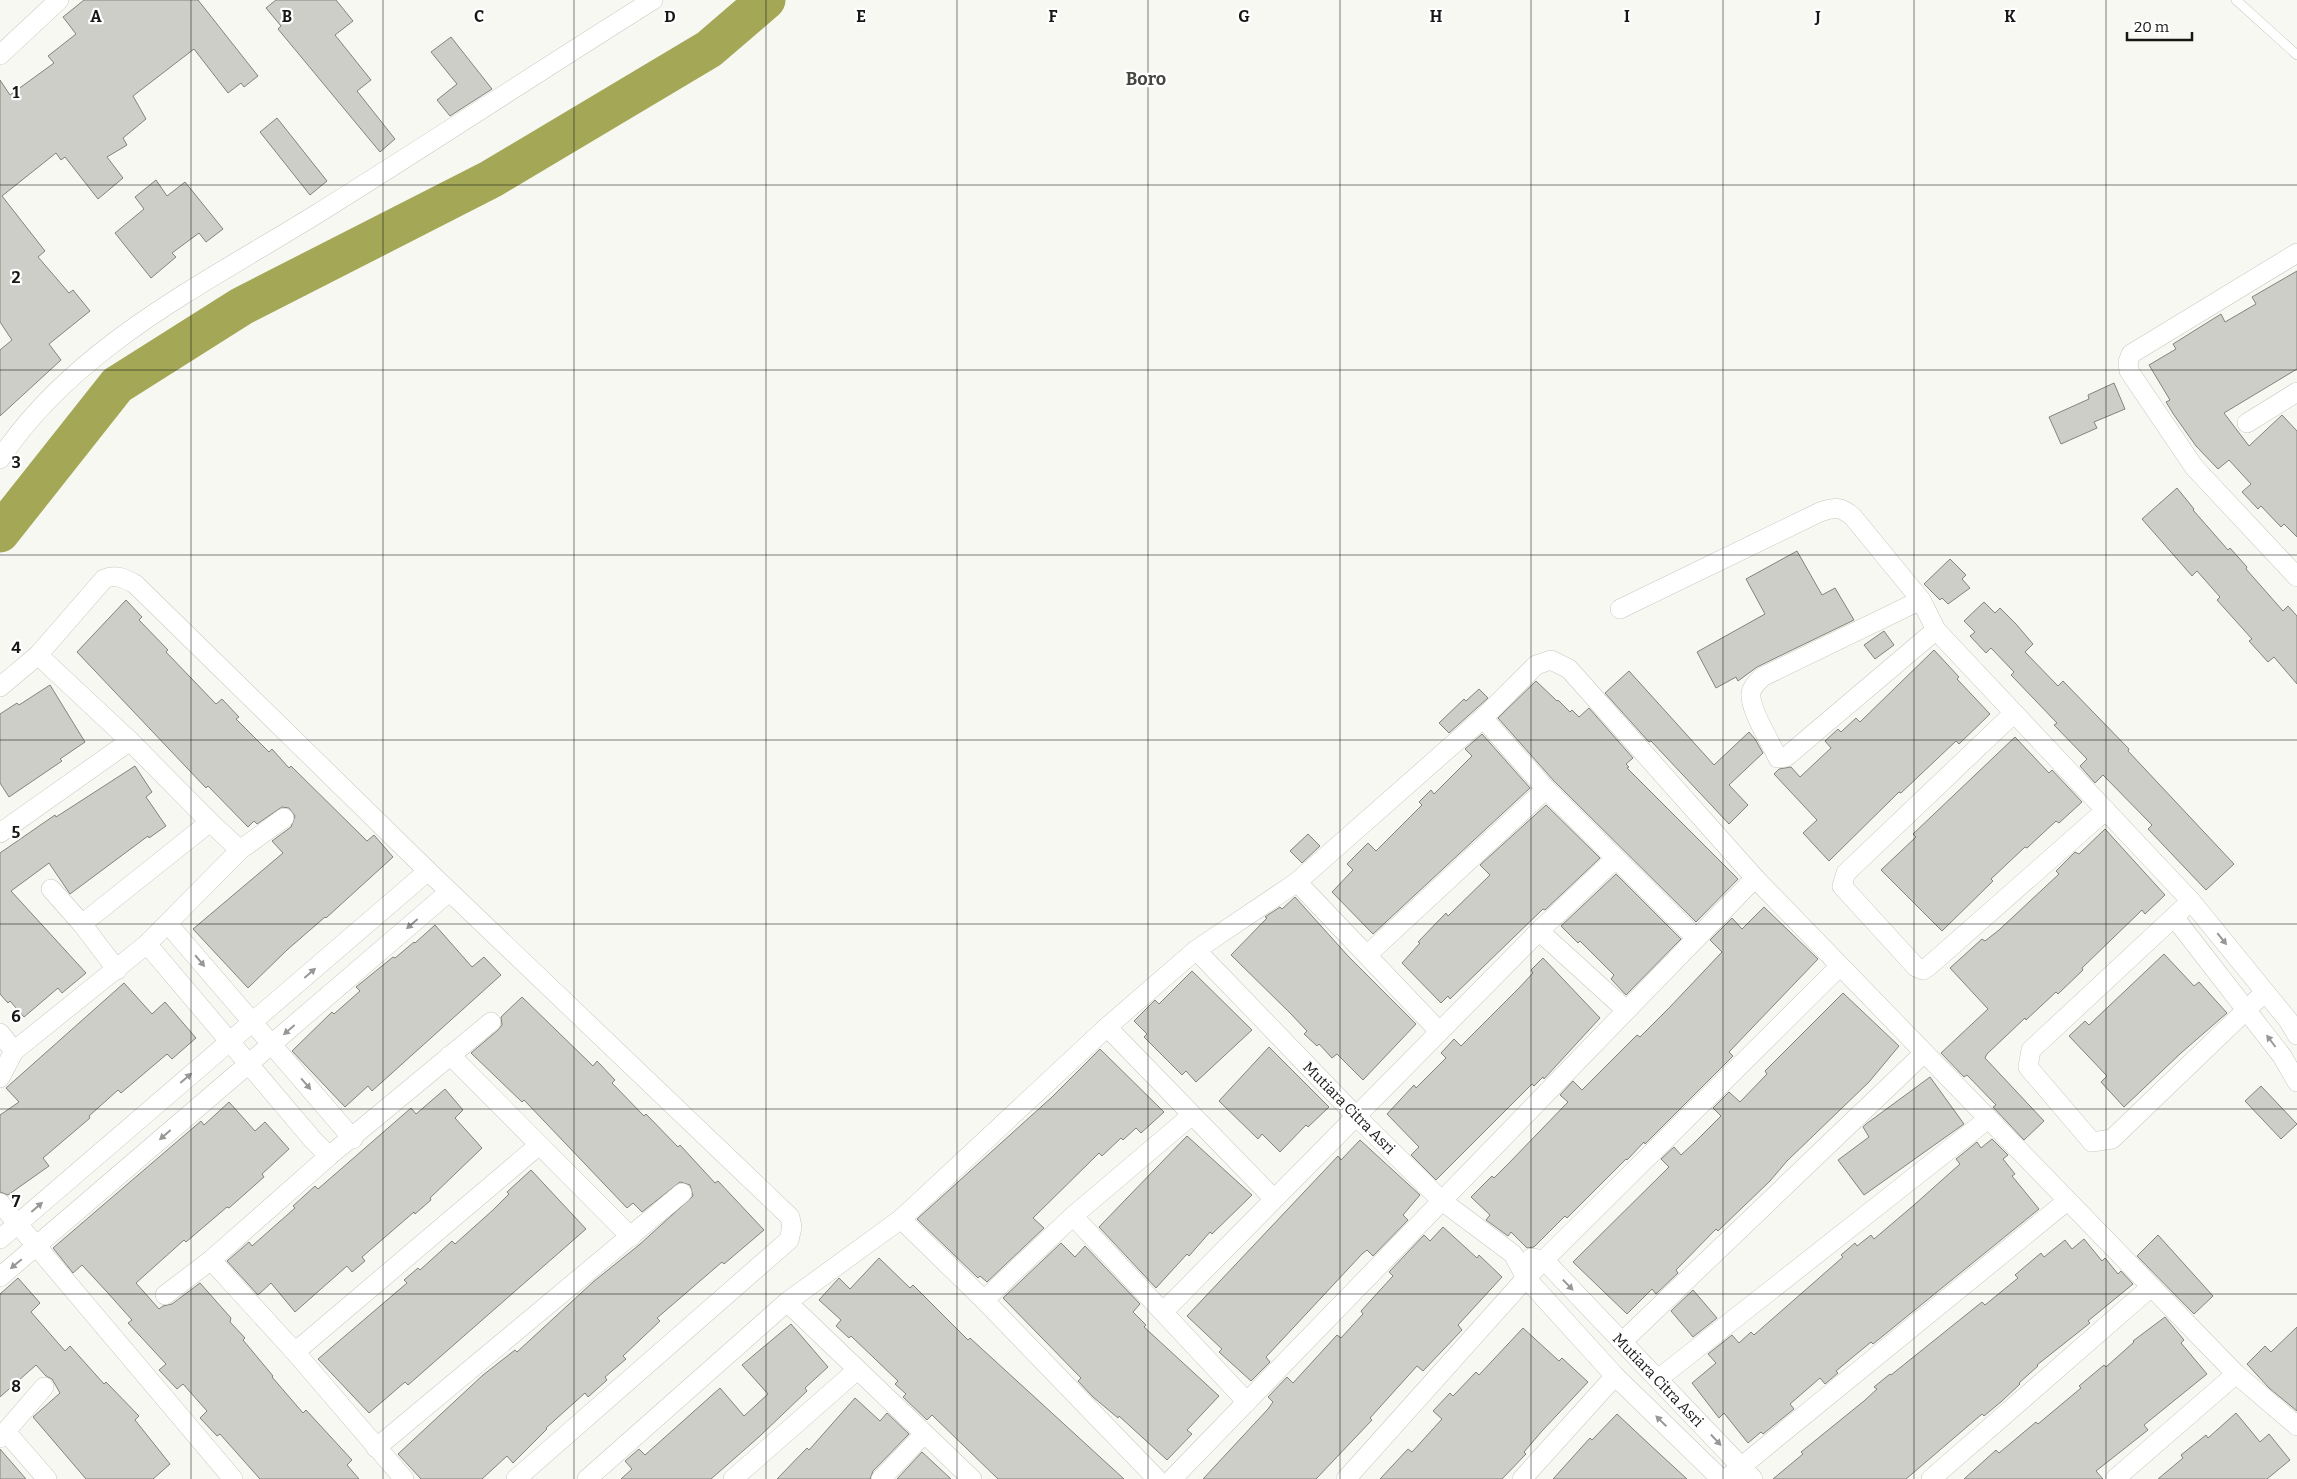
<svg xmlns="http://www.w3.org/2000/svg" width="2297" height="1479" font-family="Bitter,serif">
	<style>
		.lines { fill: none; stroke-linecap: round; stroke-linejoin: round }
		.river { stroke: #a3a756; stroke-width: 39 }
		.building { fill: #cdcec7; stroke: #83847d }
		.service-casing { stroke: #c7c8c1; stroke-width: 10 }
		.minor-casing { stroke: #c7c8c1; stroke-width: 20 }
		.service { stroke: #fff; stroke-width: 9 }
		.minor { stroke: #fff; stroke-width: 19 }
		.oneway { fill: #979796 }
		.grid { fill: none; stroke: #171715; stroke-width: 1; stroke-opacity: 0.55 }
		.labels { text-anchor: middle; dominant-baseline: central; stroke-width: 4.5; stroke-linejoin: round; paint-order: stroke }
		.street-label { font-size: 15px; fill: #171715; stroke: #fff }
		.quarter-label { font-size: 18px; font-weight: bold; fill: #454641; stroke: #fff }
		.grid-label { font-size: 16px; text-anchor: middle; font-weight: bold; fill: #171715; stroke: #fff; stroke-width: 4.5; stroke-linejoin: round; paint-order: stroke }
	</style>
	<rect width="100%" height="100%" fill="#f7f8f1"/>
	<g class="lines">
		<!-- river -->
		<polyline class="river" points="0,533 117,385 242,306 491,179 709,49 766,0"/>
	</g>
	<!-- building -->
	<g class="building">
		<polygon points="84,0 198,0 258,76 244,87 241,83 228,93 194,49 133,96 146,119 123,138 127,145 107,157 123,178 98,199 65,157 61,160 56,153 2,196 45,251 38,257 69,293 73,290 90,311 49,344 61,360 0,416 0,350 12,340 0,322 0,80 10,95 54,63 48,56 76,34 63,17"/>
		<polygon points="276,0 336,0 353,21 335,35 371,80 357,91 395,139 380,152 278,29 281,26 266,8"/>
		<polygon points="451,37 492,89 450,116 437,100 457,84 431,52"/>
		<polygon points="277,118 327,181 310,195 260,132"/>
		<polygon points="156,180 167,196 185,182 223,229 206,242 199,233 172,253 176,257 151,278 115,233 144,209 135,197"/>
		<polygon points="2297,271 2297,369 2224,413 2249,446 2282,415 2297,431 2297,537 2284,524 2281,527 2261,506 2258,509 2242,492 2251,484 2229,460 2218,469 2196,446 2174,415 2166,402 2170,400 2149,365 2176,349 2173,344 2221,314 2225,322 2256,304 2252,297"/>
		<polygon points="2114,383 2125,409 2094,422 2097,428 2061,444 2049,417 2089,399 2088,395"/>
		<polygon points="2177,488 2194,509 2193,510 2228,550 2230,548 2247,567 2246,569 2283,611 2288,606 2297,616 2297,684 2274,657 2268,662 2249,641 2252,639 2217,600 2220,597 2197,571 2192,576 2142,519"/>
		<polygon points="1797,551 1822,595 1835,588 1854,620 1757,667 1738,681 1736,677 1716,688 1697,652 1765,614 1746,579"/>
		<polygon points="1950,559 1966,575 1962,579 1970,588 1948,604 1942,598 1940,600 1924,584"/>
		<polygon points="126,600 142,617 139,620 168,650 166,652 216,704 222,699 239,717 236,719 269,752 272,749 289,768 291,766 367,841 374,835 393,857 326,918 325,917 287,950 248,988 193,929 283,853 272,841 291,827 295,816 289,808 282,807 257,824 254,821 248,827 208,786 206,788 77,652"/>
		<polygon points="1984,602 1995,613 2000,608 2016,624 2033,644 2025,652 2058,686 2063,681 2129,749 2128,751 2234,864 2206,890 2148,829 2152,825 2103,775 2095,783 2080,766 2087,759 2054,725 2057,723 2011,675 2014,672 1991,648 1986,653 1970,636 1975,632 1964,621"/>
		<polygon points="1884,631 1894,645 1875,659 1864,645"/>
		<polygon points="1934,650 1959,677 1957,679 1990,714 1959,744 1956,741 1901,793 1899,792 1829,861 1803,833 1817,820 1774,774 1779,769 1791,767 1800,777 1831,748 1825,741 1838,729 1841,732 1856,718 1860,722"/>
		<polygon points="1629,671 1714,765 1749,732 1755,739 1763,753 1729,785 1748,805 1729,824 1651,741 1649,742 1605,693"/>
		<polygon points="1536,681 1557,701 1558,700 1570,712 1572,710 1579,717 1589,708 1633,758 1626,764 1629,767 1627,768 1738,879 1696,922 1554,781 1498,718"/>
		<polygon points="50,685 85,742 60,759 62,761 9,797 0,783 0,714 17,703 19,705"/>
		<polygon points="1479,689 1488,698 1449,733 1439,723 1464,699 1466,701"/>
		<polygon points="1482,734 1530,788 1373,934 1332,892 1353,870 1347,864 1368,843 1376,851 1422,805 1419,802 1431,790 1434,794 1472,756 1465,749"/>
		<polygon points="2015,737 2049,773 2052,770 2082,802 2059,823 2056,821 2027,848 2025,847 1991,879 1993,881 1942,931 1881,870 1916,837 1913,834"/>
		<polygon points="135,766 152,792 146,797 166,826 149,838 148,836 70,894 49,863 11,891 86,973 62,993 58,988 24,1017 10,1001 8,1003 0,994 0,853 55,815 56,817"/>
		<polygon points="1546,805 1600,858 1545,910 1543,909 1450,999 1448,996 1441,1003 1402,963 1420,943 1418,942 1446,913 1448,916 1490,875 1480,865"/>
		<polygon points="2105,829 2165,895 2145,914 2142,910 2082,968 2083,970 2058,994 2056,992 2026,1020 2025,1018 1987,1054 1985,1058 2044,1121 2024,1140 1993,1107 1996,1105 1967,1075 1964,1077 1941,1053 1988,1009 1950,968 1982,939 1985,941 1999,930 2059,874 2056,871 2075,852 2079,854"/>
		<polygon points="1308,834 1320,846 1302,863 1290,851"/>
		<polygon points="1616,874 1681,939 1626,995 1611,979 1614,975 1580,941 1578,943 1561,926"/>
		<polygon points="1295,897 1348,956 1416,1024 1363,1080 1337,1054 1332,1058 1319,1044 1317,1046 1304,1034 1307,1031 1291,1014 1231,955 1267,918 1265,917 1280,907 1282,909"/>
		<polygon points="1764,907 1818,959 1729,1052 1733,1056 1645,1144 1644,1142 1627,1160 1626,1159 1567,1218 1565,1216 1534,1247 1527,1248 1511,1232 1508,1236 1486,1220 1490,1215 1471,1197 1492,1176 1494,1178 1509,1163 1568,1102 1560,1095 1573,1081 1582,1090 1637,1035 1640,1037 1669,1008 1722,952 1710,940 1732,918 1742,929"/>
		<polygon points="435,925 472,967 484,957 501,975 372,1091 368,1086 345,1107 292,1051 332,1012 334,1014 360,991 356,987 393,957 395,958 414,942 415,943"/>
		<polygon points="2164,954 2194,986 2199,982 2227,1013 2181,1053 2124,1107 2101,1082 2107,1076 2069,1036 2085,1021 2089,1025"/>
		<polygon points="1543,958 1600,1018 1544,1079 1543,1077 1534,1086 1532,1084 1436,1180 1411,1155 1419,1147 1387,1114 1414,1085 1416,1088 1446,1058 1441,1053 1454,1039 1461,1046 1519,988 1533,973 1531,970"/>
		<polygon points="1192,971 1252,1030 1196,1082 1186,1071 1182,1075 1144,1037 1147,1034 1134,1021 1155,1000 1159,1004"/>
		<polygon points="124,983 152,1014 165,1002 196,1038 172,1059 167,1054 121,1093 118,1090 89,1116 90,1118 43,1158 49,1166 8,1195 0,1192 0,1115 19,1102 6,1088"/>
		<polygon points="1843,993 1899,1046 1869,1082 1787,1161 1770,1181 1718,1231 1716,1229 1676,1270 1678,1273 1656,1294 1652,1289 1627,1314 1573,1262 1669,1167 1661,1159 1674,1147 1681,1155 1694,1143 1721,1116 1713,1108 1729,1092 1740,1102 1767,1074 1765,1071"/>
		<polygon points="522,997 593,1066 597,1061 615,1080 612,1083 644,1116 646,1114 678,1147 680,1145 715,1183 718,1181 764,1230 724,1264 722,1262 657,1318 660,1321 623,1356 626,1359 605,1377 607,1380 588,1397 585,1393 546,1428 547,1429 513,1463 507,1456 482,1479 421,1479 398,1454 483,1375 515,1350 517,1352 593,1282 639,1245 693,1196 690,1185 680,1182 642,1212 633,1203 627,1208 524,1100 522,1102 471,1053 498,1030 502,1025 501,1017"/>
		<polygon points="1269,1047 1329,1107 1308,1127 1306,1125 1280,1152 1262,1134 1258,1139 1219,1101"/>
		<polygon points="1100,1049 1164,1112 1141,1133 1136,1128 1123,1140 1121,1138 1102,1156 1099,1153 1033,1218 1044,1228 987,1282 980,1276 978,1278 917,1219 1052,1097"/>
		<polygon points="1930,1077 1964,1124 1864,1195 1838,1160 1869,1137 1863,1127 1866,1124"/>
		<polygon points="2261,1086 2297,1124 2281,1139 2245,1101"/>
		<polygon points="445,1089 463,1110 455,1118 482,1148 430,1198 431,1200 415,1214 414,1212 362,1257 365,1261 352,1272 347,1266 295,1312 271,1283 258,1295 227,1261 249,1242 252,1246 295,1208 293,1206 315,1186 318,1189 411,1108 416,1114"/>
		<polygon points="229,1102 255,1131 265,1122 289,1149 262,1174 264,1177 229,1208 227,1207 186,1242 184,1240 136,1283 159,1309 163,1306 172,1304 200,1283 231,1318 230,1322 245,1338 243,1340 273,1376 272,1377 303,1413 306,1410 352,1460 347,1465 359,1479 260,1479 220,1434 217,1436 200,1418 207,1411 183,1384 177,1389 159,1370 166,1364 128,1323 132,1320 107,1292 82,1265 73,1273 53,1248 201,1121 204,1125"/>
		<polygon points="1187,1136 1252,1195 1212,1234 1210,1232 1189,1256 1187,1254 1156,1288 1099,1227"/>
		<polygon points="1992,1139 2008,1155 2003,1159 2015,1174 2012,1176 2039,1209 1873,1344 1871,1342 1836,1371 1838,1373 1825,1384 1820,1378 1790,1404 1794,1409 1763,1434 1761,1432 1748,1443 1724,1413 1719,1418 1692,1383 1716,1363 1708,1354 1732,1335 1739,1343 1751,1332 1754,1335 1843,1257 1841,1255 1855,1243 1857,1246 1871,1235 1874,1239 1914,1205 1960,1164 1956,1159 1977,1142 1981,1148"/>
		<polygon points="1360,1140 1420,1195 1403,1215 1408,1220 1373,1256 1367,1250 1362,1254 1266,1357 1270,1362 1251,1381 1219,1352 1222,1349 1187,1316 1338,1156 1341,1160"/>
		<polygon points="531,1170 586,1229 408,1385 405,1382 369,1413 318,1359 407,1283 404,1280 418,1268 420,1270 452,1241 455,1244 493,1210 509,1194 507,1192"/>
		<polygon points="1443,1227 1477,1258 1479,1255 1502,1277 1458,1325 1462,1330 1423,1371 1417,1366 1370,1418 1372,1420 1316,1479 1203,1479 1268,1409 1273,1402 1268,1397 1287,1377 1293,1383 1337,1335 1341,1338 1363,1314 1361,1311 1393,1276 1389,1272 1424,1235 1430,1241"/>
		<polygon points="2158,1235 2213,1296 2194,1314 2137,1256"/>
		<polygon points="2084,1239 2102,1261 2105,1258 2118,1274 2121,1271 2133,1284 2088,1321 2090,1323 2037,1365 2038,1366 2019,1383 2020,1384 2002,1401 1984,1416 1982,1414 1906,1479 1773,1479 1803,1454 1801,1452 1864,1401 1877,1389 1874,1387 1890,1374 1891,1375 1982,1302 1985,1305 2018,1278 2015,1275 2041,1253 2044,1257 2065,1240 2072,1249"/>
		<polygon points="1061,1243 1075,1257 1085,1246 1140,1304 1133,1312 1146,1325 1144,1327 1219,1396 1187,1430 1192,1434 1167,1460 1119,1416 1118,1418 1093,1397 1078,1381 1081,1378 1003,1298"/>
		<polygon points="879,1258 910,1288 913,1285 968,1340 970,1338 1124,1479 998,1479 932,1415 927,1420 903,1397 906,1394 895,1384 898,1381 851,1336 849,1338 836,1326 841,1320 819,1300 839,1278 850,1289"/>
		<polygon points="18,1278 40,1303 31,1312 65,1351 70,1346 104,1384 106,1382 139,1416 135,1420 170,1464 153,1479 86,1479 33,1417 60,1393 52,1379 46,1376 36,1365 0,1397 0,1294"/>
		<polygon points="1693,1290 1717,1318 1693,1337 1671,1311"/>
		<polygon points="2165,1317 2184,1340 2181,1343 2207,1374 2144,1425 2148,1430 2096,1471 2103,1479 1964,1479 1996,1450 1999,1453 2036,1422 2038,1424 2081,1388 2079,1386 2104,1365 2106,1367 2134,1342 2133,1341"/>
		<polygon points="791,1324 828,1367 805,1388 807,1391 760,1436 711,1479 621,1479 632,1469 625,1461 639,1449 645,1455 720,1388 744,1416 768,1394 742,1365"/>
		<polygon points="2297,1327 2297,1411 2269,1388 2247,1364 2265,1346 2271,1352"/>
		<polygon points="1523,1328 1559,1361 1562,1358 1588,1382 1542,1431 1524,1452 1526,1454 1502,1479 1380,1479 1408,1449 1412,1452 1442,1419 1433,1411 1450,1393 1453,1396 1476,1372 1479,1375"/>
		<polygon points="855,1398 880,1421 887,1413 909,1434 873,1471 870,1479 777,1479 807,1448 809,1450"/>
		<polygon points="2236,1413 2260,1442 2269,1434 2290,1460 2267,1479 2158,1479 2183,1458 2181,1455 2206,1435 2208,1438"/>
		<polygon points="1617,1414 1649,1444 1687,1479 1553,1479 1590,1438 1592,1440"/>
		<polygon points="0,1449 26,1479 0,1479"/>
		<polygon points="922,1452 951,1479 897,1479"/>
	</g>
	<g class="lines">
		<defs>
			<polyline id="service" points="2236,0 2297,55"/>
			<g id="minor">
				<polyline points="0,55 59,0"/>
				<polyline points="2297,253 2131,354 2128,362 2129,371 2194,467 2297,577"/>
				<polyline points="2247,423 2297,392"/>
				<path d="M0,459C76,345 206,283 320,212C431,143 541,70 653,0"/>
				<path d="M1921,600L1762,677C1758,682 1752,686 1751,693C1749,709 1771,743 1778,758L1786,757L1936,630"/>
				<path d="M1620,609L1820,512C1834,507 1841,506 1853,517L1921,600L1936,630L2191,901L2031,1050L2028,1067L2092,1142L2112,1139L2265,992"/>
				<polyline points="38,655 130,741 210,822 240,850"/>
				<path d="M0,687L38,655L104,579C116,574 124,578 135,584L428,871L790,1217L792,1227L789,1240L516,1479"/>
				<polyline points="2014,713 1846,873 1842,886 1916,967 1923,970 1929,966 2106,810"/>
				<polyline points="1483,718 1546,789 1696,938"/>
				<polyline points="0,833 130,741"/>
				<polyline points="1297,882 1439,1031"/>
				<polyline points="51,889 82,924 117,970"/>
				<polyline points="2191,901 2288,1020 2297,1035"/>
				<polyline points="2174,917 2282,1056 2297,1082"/>
				<polyline points="82,924 210,822"/>
				<polyline points="168,924 353,1139"/>
				<polyline points="1539,931 1626,1010"/>
				<polyline points="147,944 313,1140 329,1156"/>
				<polyline points="1196,950 1356,1116 1442,1201 1513,1254 1526,1278 1615,1376 1721,1479"/>
				<polyline points="1367,955 1546,789"/>
				<polyline points="1107,1027 1274,1199"/>
				<polyline points="0,1033 14,1051"/>
				<polyline points="450,1055 631,1237"/>
				<polyline points="0,1078 14,1051 147,944 240,850 284,818"/>
				<polyline points="0,1203 233,1479"/>
				<polyline points="1073,1216 1247,1402"/>
				<polyline points="901,1219 984,1300 1157,1479"/>
				<polyline points="0,1239 428,871"/>
				<polyline points="1531,1258 1544,1260 1753,1479"/>
				<polyline points="211,1260 295,1352 404,1479"/>
				<polyline points="0,1277 449,892"/>
				<polyline points="165,1295 211,1260 329,1156 491,1022"/>
				<polyline points="984,1300 1073,1216 1192,1115"/>
				<polyline points="787,1302 972,1479"/>
				<polyline points="1163,1312 1539,931 1615,859"/>
				<polyline points="1622,1342 1924,1053"/>
				<polyline points="295,1352 539,1145"/>
				<polyline points="1658,1379 1988,1119"/>
				<polyline points="7,1433 47,1479"/>
				<polyline points="0,1438 44,1387"/>
				<polyline points="376,1448 682,1193"/>
				<polyline points="587,1479 787,1302 901,1219 1107,1027 1196,950 1297,882 1483,718 1536,665 1551,660 1569,669 1755,878 2236,1374 2297,1426"/>
				<polyline points="733,1479 857,1370"/>
				<polyline points="881,1479 924,1434"/>
				<polyline points="1172,1479 1755,878"/>
				<polyline points="1346,1479 1526,1278 1840,966"/>
				<polyline points="1522,1479 1615,1376"/>
				<polyline points="1726,1479 2067,1201"/>
				<polyline points="1931,1479 2151,1287"/>
				<polyline points="2115,1479 2236,1374"/>
			</g>
		</defs>
		<!-- service casing -->
		<use href="#service" class="service-casing"/>
		<!-- minor casing -->
		<use href="#minor" class="minor-casing"/>
		<!-- service -->
		<use href="#service" class="service"/>
		<!-- minor -->
		<use href="#minor" class="minor"/>
	</g>
	<!-- one-way arrows -->
	<defs><path id="oneway-solid" d="M-6-.8H1V-3.2L6.5 0L1 3.2V.8H-6Z" transform="scale(1.25)"/></defs>
	<g class="oneway">
		<use href="#oneway-solid" transform="translate(412 924) rotate(139)"/>
		<use href="#oneway-solid" transform="translate(2222 939) rotate(51)"/>
		<use href="#oneway-solid" transform="translate(200 961) rotate(50)"/>
		<use href="#oneway-solid" transform="translate(310 973) rotate(-41)"/>
		<use href="#oneway-solid" transform="translate(289 1030) rotate(139)"/>
		<use href="#oneway-solid" transform="translate(2271 1041) rotate(-127)"/>
		<use href="#oneway-solid" transform="translate(186 1078) rotate(-41)"/>
		<use href="#oneway-solid" transform="translate(306 1084) rotate(49)"/>
		<use href="#oneway-solid" transform="translate(165 1135) rotate(139)"/>
		<use href="#oneway-solid" transform="translate(37 1207) rotate(-41)"/>
		<use href="#oneway-solid" transform="translate(16 1264) rotate(140)"/>
		<use href="#oneway-solid" transform="translate(1568 1285) rotate(46)"/>
		<use href="#oneway-solid" transform="translate(1661 1421) rotate(-136)"/>
		<use href="#oneway-solid" transform="translate(1716 1440) rotate(47)"/>
	</g>
	<!-- grid -->
	<path class="grid" d="M191,0V1479M383,0V1479M574,0V1479M766,0V1479M957,0V1479M1148,0V1479M1340,0V1479M1531,0V1479M1723,0V1479M1914,0V1479M2106,0V1479M0,185H2297M0,370H2297M0,555H2297M0,740H2297M0,924H2297M0,1109H2297M0,1294H2297"/>
	<g class="labels">
		<!-- street labels -->
		<g class="street-label">
			<text transform="translate(1349 1108) rotate(45)">Mutiara Citra Asri</text>
			<text transform="translate(1658 1380) rotate(46)">Mutiara Citra Asri</text>
		</g>
		<!-- quarter labels -->
		<g class="quarter-label">
			<text x="1146" y="79">Boro</text>
		</g>
	</g>
	<g class="grid-label">
		<text x="96" y="22">A</text>
		<text x="287" y="22">B</text>
		<text x="479" y="22">C</text>
		<text x="670" y="22">D</text>
		<text x="861" y="22">E</text>
		<text x="1053" y="22">F</text>
		<text x="1244" y="22">G</text>
		<text x="1436" y="22">H</text>
		<text x="1627" y="22">I</text>
		<text x="1818" y="22">J</text>
		<text x="2010" y="22">K</text>
		<text x="16" y="98">1</text>
		<text x="16" y="283">2</text>
		<text x="16" y="468">3</text>
		<text x="16" y="653">4</text>
		<text x="16" y="838">5</text>
		<text x="16" y="1022">6</text>
		<text x="16" y="1207">7</text>
		<text x="16" y="1392">8</text>
	</g>
	<!-- scale -->
	<path d="M2127 32v8h65v-8" fill="none" stroke="#171715" stroke-width="2.5"/>
	<text x="2134" y="32" font-size="15" fill="#171715" stroke="#ffffff" stroke-width="4" paint-order="stroke">20 m</text>
</svg>
